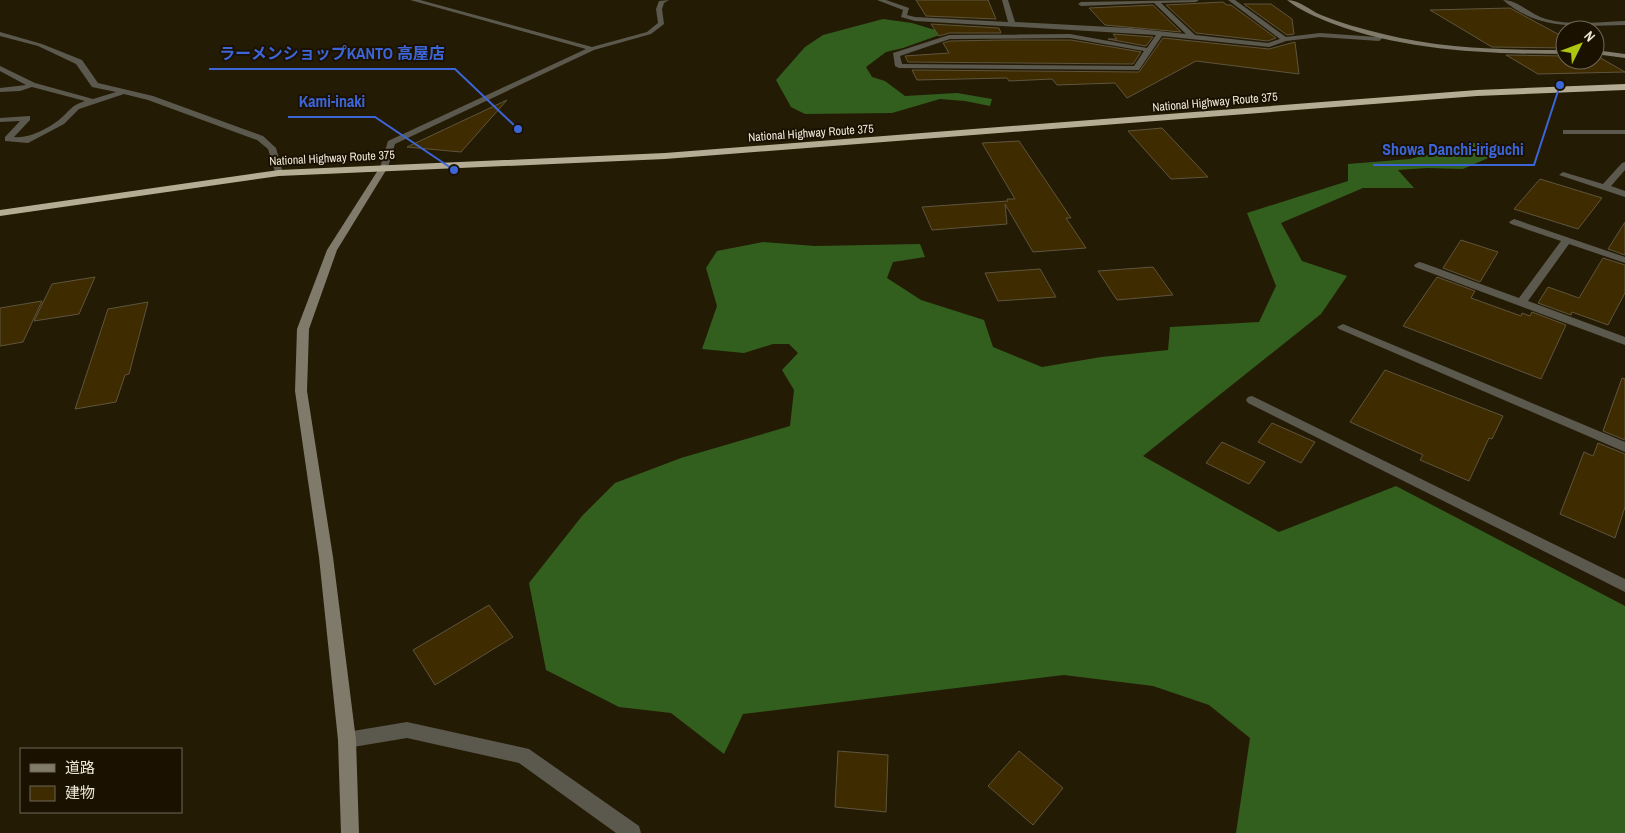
<svg xmlns="http://www.w3.org/2000/svg" width="1625" height="833" font-family="'Archivo Narrow','Noto Sans JP',sans-serif">
	<style>
		.forest { fill: #325f1e }
		.building { fill: #3e2c00; stroke: #5f543d }
		.lines { fill: none; stroke-linecap: round; stroke-linejoin: round }
		.street { fill: #5b584e; fill-rule: evenodd }
		.secondary { fill: #807a6a; fill-rule: evenodd }
		.highway { fill: #b5ad93; fill-rule: evenodd }
		.labels { text-anchor: middle; dominant-baseline: central; stroke-width: 4; stroke-linejoin: round; paint-order: stroke }
		.far-street-label { font-size: 12px; fill: #ede7d9; stroke: #1b1100 }
		.leader { fill: none; stroke: #3c65d8; stroke-width: 2 }
		.callout-dot { fill: #3c65d8; stroke: #1b1100; stroke-width: 2 }
		.callout-label { font-size: 16px; text-anchor: middle; font-weight: bold; fill: #3c65d8; stroke: #1b1100; stroke-width: 4; stroke-linejoin: round; paint-order: stroke }
	</style>
	<rect width="100%" height="100%" fill="#241b05"/>
	<!-- forest -->
	<g class="forest">
		<polygon points="883,19 912,23 945,33 903,48 886,52 866,67 872,77 885,81 905,96 957,93 992,99 990,106 965,101 940,99 892,113 805,114 791,107 776,80 805,47 823,35"/>
		<polygon points="1478,142 1502,152 1463,169 1427,168 1398,170 1414,188 1363,188 1281,223 1302,261 1347,276 1321,314 1143,456 1279,532 1396,486 1625,606 1625,833 1236,833 1250,738 1209,705 1153,686 1064,675 743,714 724,754 671,713 619,707 546,670 529,583 582,516 615,483 681,458 790,426 794,390 782,370 798,353 789,344 773,344 744,353 702,349 717,306 706,268 717,251 763,242 815,246 920,244 925,257 893,262 887,278 921,300 984,320 993,347 1042,367 1101,357 1168,350 1170,327 1259,322 1276,286 1247,213 1348,181 1348,164 1410,159"/>
	</g>
	<!-- building -->
	<g class="building">
		<polygon points="916,0 988,0 996,19 926,16"/>
		<polygon points="1223,2 1227,5 1231,5 1276,38 1268,41 1196,33 1166,5"/>
		<polygon points="1244,4 1271,4 1292,19 1294,34 1287,35"/>
		<polygon points="1153,5 1181,32 1105,25 1089,8"/>
		<polygon points="1510,8 1565,38 1565,48 1492,47 1430,10"/>
		<polygon points="931,24 999,28 1001,33 949,33 939,36"/>
		<polygon points="1113,34 1153,37 1146,46 1108,39 1117,39"/>
		<polygon points="1163,38 1269,49 1295,42 1299,74 1196,61 1127,98 1115,83 1057,85 1052,79 1009,81 1007,78 917,80 912,70 1139,72"/>
		<polygon points="1004,40 1071,40 1141,52 1133,64 908,62 905,56 949,53 943,43 950,41"/>
		<polygon points="1506,55 1565,56 1565,60 1595,60 1595,56 1597,56 1625,72 1538,74"/>
		<polygon points="507,100 461,152 407,147"/>
		<polygon points="1162,128 1208,177 1171,179 1128,131"/>
		<polygon points="1019,141 1071,218 1066,218 1086,248 1033,252 1005,204 1007,224 932,230 922,207 1008,201 1007,199 1015,199 982,143"/>
		<polygon points="1540,179 1602,198 1578,229 1514,209"/>
		<polygon points="1625,222 1625,255 1608,249"/>
		<polygon points="1461,240 1498,252 1480,282 1443,268"/>
		<polygon points="1603,258 1625,265 1625,293 1608,325 1572,312 1571,315 1538,303 1548,287 1579,298"/>
		<polygon points="1153,267 1173,295 1117,300 1098,271"/>
		<polygon points="1040,269 1056,297 998,301 985,273"/>
		<polygon points="95,277 79,314 34,321 52,284"/>
		<polygon points="1437,277 1475,291 1471,298 1521,316 1522,313 1530,316 1532,312 1566,325 1541,379 1403,326"/>
		<polygon points="42,301 23,342 0,346 0,308"/>
		<polygon points="148,302 129,374 125,375 116,402 75,409 108,309"/>
		<polygon points="1385,370 1503,416 1492,439 1489,438 1469,481 1420,460 1423,455 1350,422"/>
		<polygon points="1622,378 1625,379 1625,440 1603,431"/>
		<polygon points="1272,423 1315,442 1301,463 1258,442"/>
		<polygon points="1222,442 1265,462 1249,484 1206,463"/>
		<polygon points="1598,443 1625,454 1625,507 1615,538 1560,514 1584,452 1593,456"/>
		<polygon points="489,605 513,637 435,685 413,650"/>
		<polygon points="838,751 888,755 886,812 835,807"/>
		<polygon points="1019,751 1063,788 1033,825 988,786"/>
	</g>
	<g class="lines">
		<!-- street -->
		<g class="street">
			<polygon points="410,0 420,0 592,47 647,32 658,23 656,9 659,1 669,0 664,3 662,9 664,24 651,34 594,50 395,144 388,167 384,170 380,167 388,141 586,49"/>
			<path d="M877,0H886L909,8L907,15L915,17L1008,22L1002,0H1008L1015,22L1130,28L1186,34L1154,3L1081,6L1078,4L1081,2L1199,0L1196,2L1161,3L1195,35L1268,43L1280,39L1228,0H1235L1286,37L1320,33L1377,37L1382,34L1385,36L1379,41L1320,37L1286,41L1269,47L1162,36L1139,70H1136L899,68L895,66L893,53L949,35L1070,34L1147,48L1156,35L915,21L901,17L903,10ZM1070,38L1144,51L1134,66L902,64L900,56L950,39Z"/>
			<path d="M1503,0C1518,0 1531,15 1546,19C1571,26 1599,22 1625,21V25C1581,26 1538,31 1503,0Z"/>
			<path d="M0,32L42,44L82,60L98,83L153,96L263,136L276,148L283,173L282,175H276L268,149L257,140L148,100L124,94L79,109L64,124L28,143L5,141V137L20,121L0,122V118L30,116V120L14,137C28,139 47,129 59,120C70,111 70,106 85,101L32,87L20,91L0,92V88L26,85L0,71V66L35,83L93,99L116,92L92,87L76,64L38,46L0,36Z"/>
			<rect x="1563" y="130" width="62" height="4"/>
			<polygon points="1625,162 1625,170 1611,186 1625,191 1625,197 1559,175 1563,172 1603,184 1622,163"/>
			<polygon points="1514,219 1625,257 1625,263 1569,244 1528,301 1625,337 1625,345 1415,267 1414,265 1419,262 1423,263 1519,298 1561,241 1511,224 1509,222"/>
			<polygon points="1343,324 1625,442 1625,452 1339,329 1337,327"/>
			<polygon points="1252,396 1625,579 1625,592 1248,403 1246,400 1248,397"/>
			<polygon points="407,722 529,749 639,826 641,833 616,833 519,763 407,738 347,748 341,746 338,740 341,734 347,732"/>
		</g>
		<!-- secondary -->
		<g class="secondary">
			<path d="M1287,0C1300,0 1309,10 1321,15C1341,23 1362,29 1383,34C1442,49 1505,50 1565,50V54C1487,54 1405,51 1331,23C1316,17 1299,10 1287,0Z"/>
			<polygon points="1595,50 1625,54 1625,58 1595,54"/>
			<polygon points="384,164 388,167 337,250 309,329 307,391 333,557 356,740 359,833 341,833 338,740 319,557 295,391 297,329 327,250 380,167"/>
		</g>
		<!-- highway -->
		<polygon class="highway" points="1625,84 1625,90 1477,96 665,159 279,176 0,216 0,210 279,170 665,153 1477,90"/>
	</g>
	<g class="labels">
		<!-- far-street labels -->
		<g class="far-street-label">
			<text transform="translate(1215 102) rotate(-5)">National Highway Route 375</text>
			<text transform="translate(811 133) rotate(-4)">National Highway Route 375</text>
			<text transform="translate(332 158) rotate(-3)">National Highway Route 375</text>
		</g>
	</g>
	<!-- callouts -->
	<path class="leader" d="M518 129L455 69H209M454 170L375 117H288M1560 85L1534 165H1373"/>
	<g class="callout-dot">
		<circle cx="518" cy="129" r="5"/>
		<circle cx="454" cy="170" r="5"/>
		<circle cx="1560" cy="85" r="5"/>
	</g>
	<g class="callout-label">
		<text x="332" y="59">ラーメンショップKANTO 高屋店</text>
		<text x="332" y="107">Kami-inaki</text>
		<text x="1453" y="155">Showa Danchi-iriguchi</text>
	</g>
	<!-- legend -->
	<rect x="20" y="748" width="162" height="65" fill="#1b1100" stroke="#6f6757"/>
	<rect x="30" y="764" width="25" height="8" fill="#807a6a" stroke="#6f6757"/>
	<text x="65" y="773" font-size="15" fill="#ede7d9">道路</text>
	<rect x="30" y="786" width="25" height="15" fill="#3e2c00" stroke="#6f6757"/>
	<text x="65" y="798" font-size="15" fill="#ede7d9">建物</text>
	<!-- north arrow -->
	<g transform="translate(1580 45) rotate(48)"><circle r="24" fill="#1b1100" stroke="#6f6757"/>
	<path d="M0-4L9 19L0 12L-9 19Z" fill="#acc611"/>
	<text y="-8" font-size="14" font-weight="bold" text-anchor="middle" fill="#ede7d9">N</text>
	</g>
</svg>
